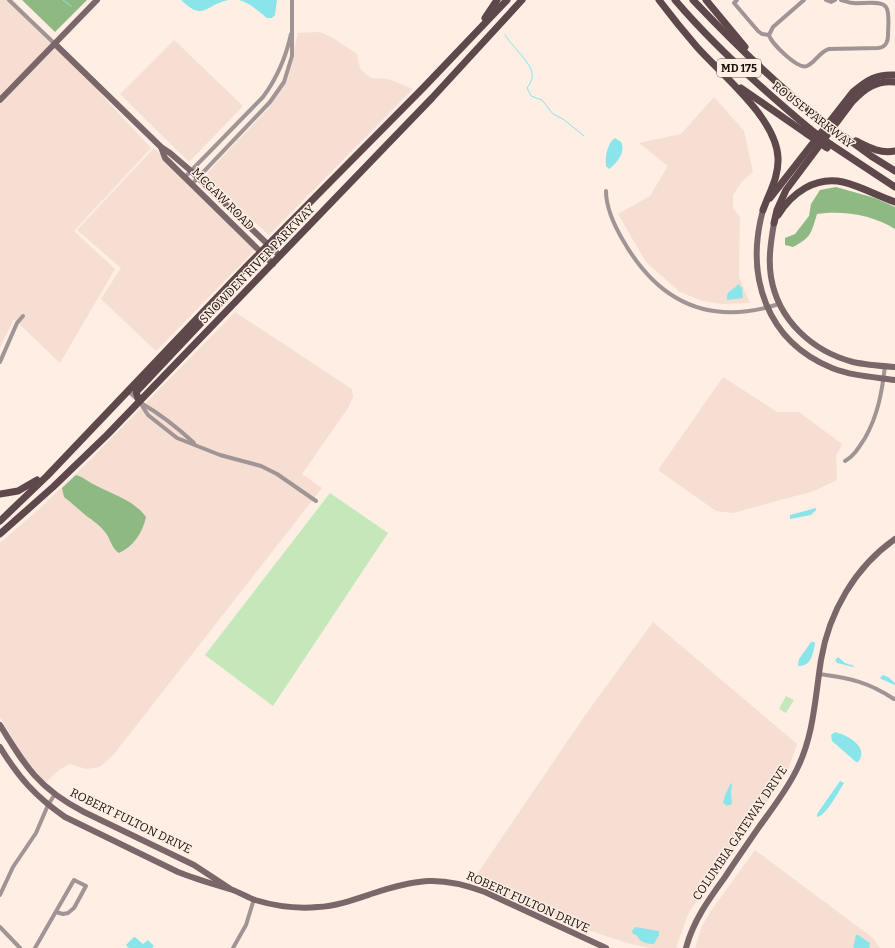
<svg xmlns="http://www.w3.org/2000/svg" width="895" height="948" font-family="Bitter,serif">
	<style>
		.commercial { fill: #f6ded3 }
		.green { fill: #c4e8ba }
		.forest { fill: #8fb983 }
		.water { fill: #8ae5eb }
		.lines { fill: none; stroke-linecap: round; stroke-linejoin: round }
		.stream { stroke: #8ae5eb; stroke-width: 1 }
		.street { stroke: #a19495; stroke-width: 4 }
		.secondary { stroke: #7b676a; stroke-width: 6 }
		.primary { stroke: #5f484b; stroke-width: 7 }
		.primary-bridge { stroke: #5f484b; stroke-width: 7 }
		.labels { text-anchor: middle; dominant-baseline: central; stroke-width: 3; stroke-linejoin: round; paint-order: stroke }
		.shield { fill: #feeee4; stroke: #5e534c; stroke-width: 1 }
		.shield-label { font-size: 11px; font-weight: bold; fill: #19110b }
		.street-label { font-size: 12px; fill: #19110b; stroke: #feeee4 }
	</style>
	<rect width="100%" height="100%" fill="#feeee4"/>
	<!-- commercial -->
	<g class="commercial">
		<polygon points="0,0 13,0 151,148 74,231 115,269 60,363 14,319 0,347"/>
		<polygon points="320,32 333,38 357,54 360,68 362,71 371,78 388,79 413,89 269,235 206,179 208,172 268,109 288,76 298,33"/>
		<polygon points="174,40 243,106 189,162 120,94"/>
		<polygon points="714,97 744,131 753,172 742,181 733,195 733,208 740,217 739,277 750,303 722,304 703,301 680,292 646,262 618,214 650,196 668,166 639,143 681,134"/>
		<polygon points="154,148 254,248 254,251 156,351 101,299 121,268 77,230"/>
		<polygon points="235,312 352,389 353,397 348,408 302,474 322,488 114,754 100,767 86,769 70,764 59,770 46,782 32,768 23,756 0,717 0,543 40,508 88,462"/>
		<polygon points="723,377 777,412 799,412 842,444 836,456 837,480 814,491 733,513 716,511 658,470"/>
		<polygon points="653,622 797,744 788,770 772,795 688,914 676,948 651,948 627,943 585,929 473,880 586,714"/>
		<polygon points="755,850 873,938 880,948 695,948 702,926 713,908"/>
	</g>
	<!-- green -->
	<g class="green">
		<polygon points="330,493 388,533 273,706 205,655"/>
		<polygon points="786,696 794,700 786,713 779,709"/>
	</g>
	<!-- forest -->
	<g class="forest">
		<polygon points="22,0 87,0 55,32"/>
		<path d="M836,187L875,198L895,207V229C874,215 842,210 817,214C811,233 812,237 793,247L785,245V238L795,234L809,216L811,204L820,190Z"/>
		<path d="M76,475C84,477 88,482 95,485C113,495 134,500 146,517C143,532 133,547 119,553C111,548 111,539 105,532C99,524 90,519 83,513C77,508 71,502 64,497L62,488Z"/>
	</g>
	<!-- water -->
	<g class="water">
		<path d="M181,0H229C204,5 204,22 181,0Z"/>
		<path d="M239,0H277L275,15L272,18H267C258,11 250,3 239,0Z"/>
		<path d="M615,138L621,142C626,152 617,163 609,169L606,166C605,157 607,143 615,138Z"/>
		<path d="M738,284L742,288L743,298L727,300C726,289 734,291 738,284Z"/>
		<polygon points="816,508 816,510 811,515 790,519 790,515"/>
		<path d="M811,642H814L815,644C813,654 811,666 799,666L798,665L799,659Z"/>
		<polygon points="838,657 845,663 854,666 853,667 837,663 835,660"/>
		<polygon points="883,675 888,677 895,683 895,685 881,679 880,678"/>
		<path d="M835,732C847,735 870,747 858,762H856L832,741L831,735Z"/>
		<path d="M840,781L844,783C839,791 826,816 817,817V814Z"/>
		<polygon points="731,783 732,784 731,792 732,804 727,806 723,803 725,795"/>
		<path d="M635,927L659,931V935L654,944C650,944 643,943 640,940C637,937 638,935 633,934L632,931Z"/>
		<polygon points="856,935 858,935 870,943 869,948 853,948"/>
		<polygon points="134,937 135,937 143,944 148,940 154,946 152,948 129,948 126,945"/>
	</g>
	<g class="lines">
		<!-- stream -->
		<g class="stream">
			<polyline points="63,0 71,6"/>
			<path d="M505,35C511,45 531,63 532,73C533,79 530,84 527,88L531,96L542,100L553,114L563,119L584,136"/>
		</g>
		<!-- street -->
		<g class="street">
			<polyline points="9,0 55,44"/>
			<polyline points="737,0 734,3 758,31 762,34 769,35"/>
			<path d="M804,0L773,27L769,35C771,43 798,70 807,66C816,62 819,52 829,49L878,48C886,47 888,42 888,35C888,28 890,12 886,7C882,0 861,4 853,3C849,3 845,1 841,0"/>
			<polyline points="826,0 831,2 835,0"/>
			<path d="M185,177L263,97C277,78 286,57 291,34"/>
			<polyline points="192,184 270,102 284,82 292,56 292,0"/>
			<path d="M606,191C606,209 615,227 624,242C660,304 711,326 779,304"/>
			<polyline points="0,362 17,323 23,316"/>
			<polyline points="128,391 139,401 148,415 177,438 220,455 261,466 277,474 316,501"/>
			<path d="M141,403C160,414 178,428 194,443"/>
			<path d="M845,461C855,455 859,447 865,438C878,415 882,392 885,366"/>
			<path d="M819,674C850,678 868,682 894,699"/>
			<polyline points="0,895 13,867 36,833 48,805 55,794"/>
			<polyline points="0,927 20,948"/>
			<polyline points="35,948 74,880 86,886 74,908 68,913 63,914 56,912"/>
			<polyline points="233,948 246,925 254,899"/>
		</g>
		<!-- secondary -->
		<g class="secondary">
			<polyline points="55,44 161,147 170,153 191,171 280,256"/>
			<polyline points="0,100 97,0"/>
			<polyline points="161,147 165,158 273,264"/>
			<path d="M763,210C745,276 766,341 832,368C852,376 874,377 895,380"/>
			<path d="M774,223C771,241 768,259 771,277C778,320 812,351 853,362C866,365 881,366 895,367"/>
			<path d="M0,725C25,766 39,789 84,812L194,865L229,888"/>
			<path d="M0,747C19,778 35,796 65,817L178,872C195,879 213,884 230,889C239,892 247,897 255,900C275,906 297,909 318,907C336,906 353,900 371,894C416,879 440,875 485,892L606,948"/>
			<path d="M686,948C693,921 709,899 725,877C736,860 748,843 759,827C772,809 786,791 796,771C814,736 815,698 821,660C829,612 855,567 895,539"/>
		</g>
		<!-- primary -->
		<g class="primary">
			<path d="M659,0C671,16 684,32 697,47C722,75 777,119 778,158C779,177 769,193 763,210"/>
			<path d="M675,0C716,48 762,89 810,129"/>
			<path d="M693,0C733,42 773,82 819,118"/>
			<polyline points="706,0 745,47"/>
			<polyline points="485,18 497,0"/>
			<polyline points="741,88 807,134"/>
			<polyline points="838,132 871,156 895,171"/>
			<path d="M856,141C868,147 880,154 895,151"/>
			<polyline points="830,144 895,187"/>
			<path d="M770,198L853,92C867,80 876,74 895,75"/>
			<path d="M778,215C792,193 815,176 843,182C860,186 878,196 895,202"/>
			<path d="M774,223L777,210L786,190L852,102C864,89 876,80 895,82"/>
			<polyline points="139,401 136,392 234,288 239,279"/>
			<polyline points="0,494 18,491 37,480"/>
			<polyline points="0,521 47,476 247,266 424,87 507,0"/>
			<polyline points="0,534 53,487 107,435 432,98 522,0"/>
		</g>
		<!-- primary-bridge -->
		<g class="primary-bridge">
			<polyline points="819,118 838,132"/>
			<polyline points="810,129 830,144"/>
			<polyline points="807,134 827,148"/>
		</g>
	</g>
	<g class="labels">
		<!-- shield labels -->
		<rect class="shield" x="717" y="59" width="44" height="18" rx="3"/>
		<g class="shield-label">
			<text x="739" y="68">MD 175</text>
		</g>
		<!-- street labels -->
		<g class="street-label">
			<text transform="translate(813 115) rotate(38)">ROUSE PARKWAY</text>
			<text transform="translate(223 199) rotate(45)">MCGAW ROAD</text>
			<text transform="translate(257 264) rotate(-46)">SNOWDEN RIVER PARKWAY</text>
			<text transform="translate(131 821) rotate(26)">ROBERT FULTON DRIVE</text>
			<text transform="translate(740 833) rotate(-56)">COLUMBIA GATEWAY DRIVE</text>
			<text transform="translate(528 902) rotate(24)">ROBERT FULTON DRIVE</text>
		</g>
	</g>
</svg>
